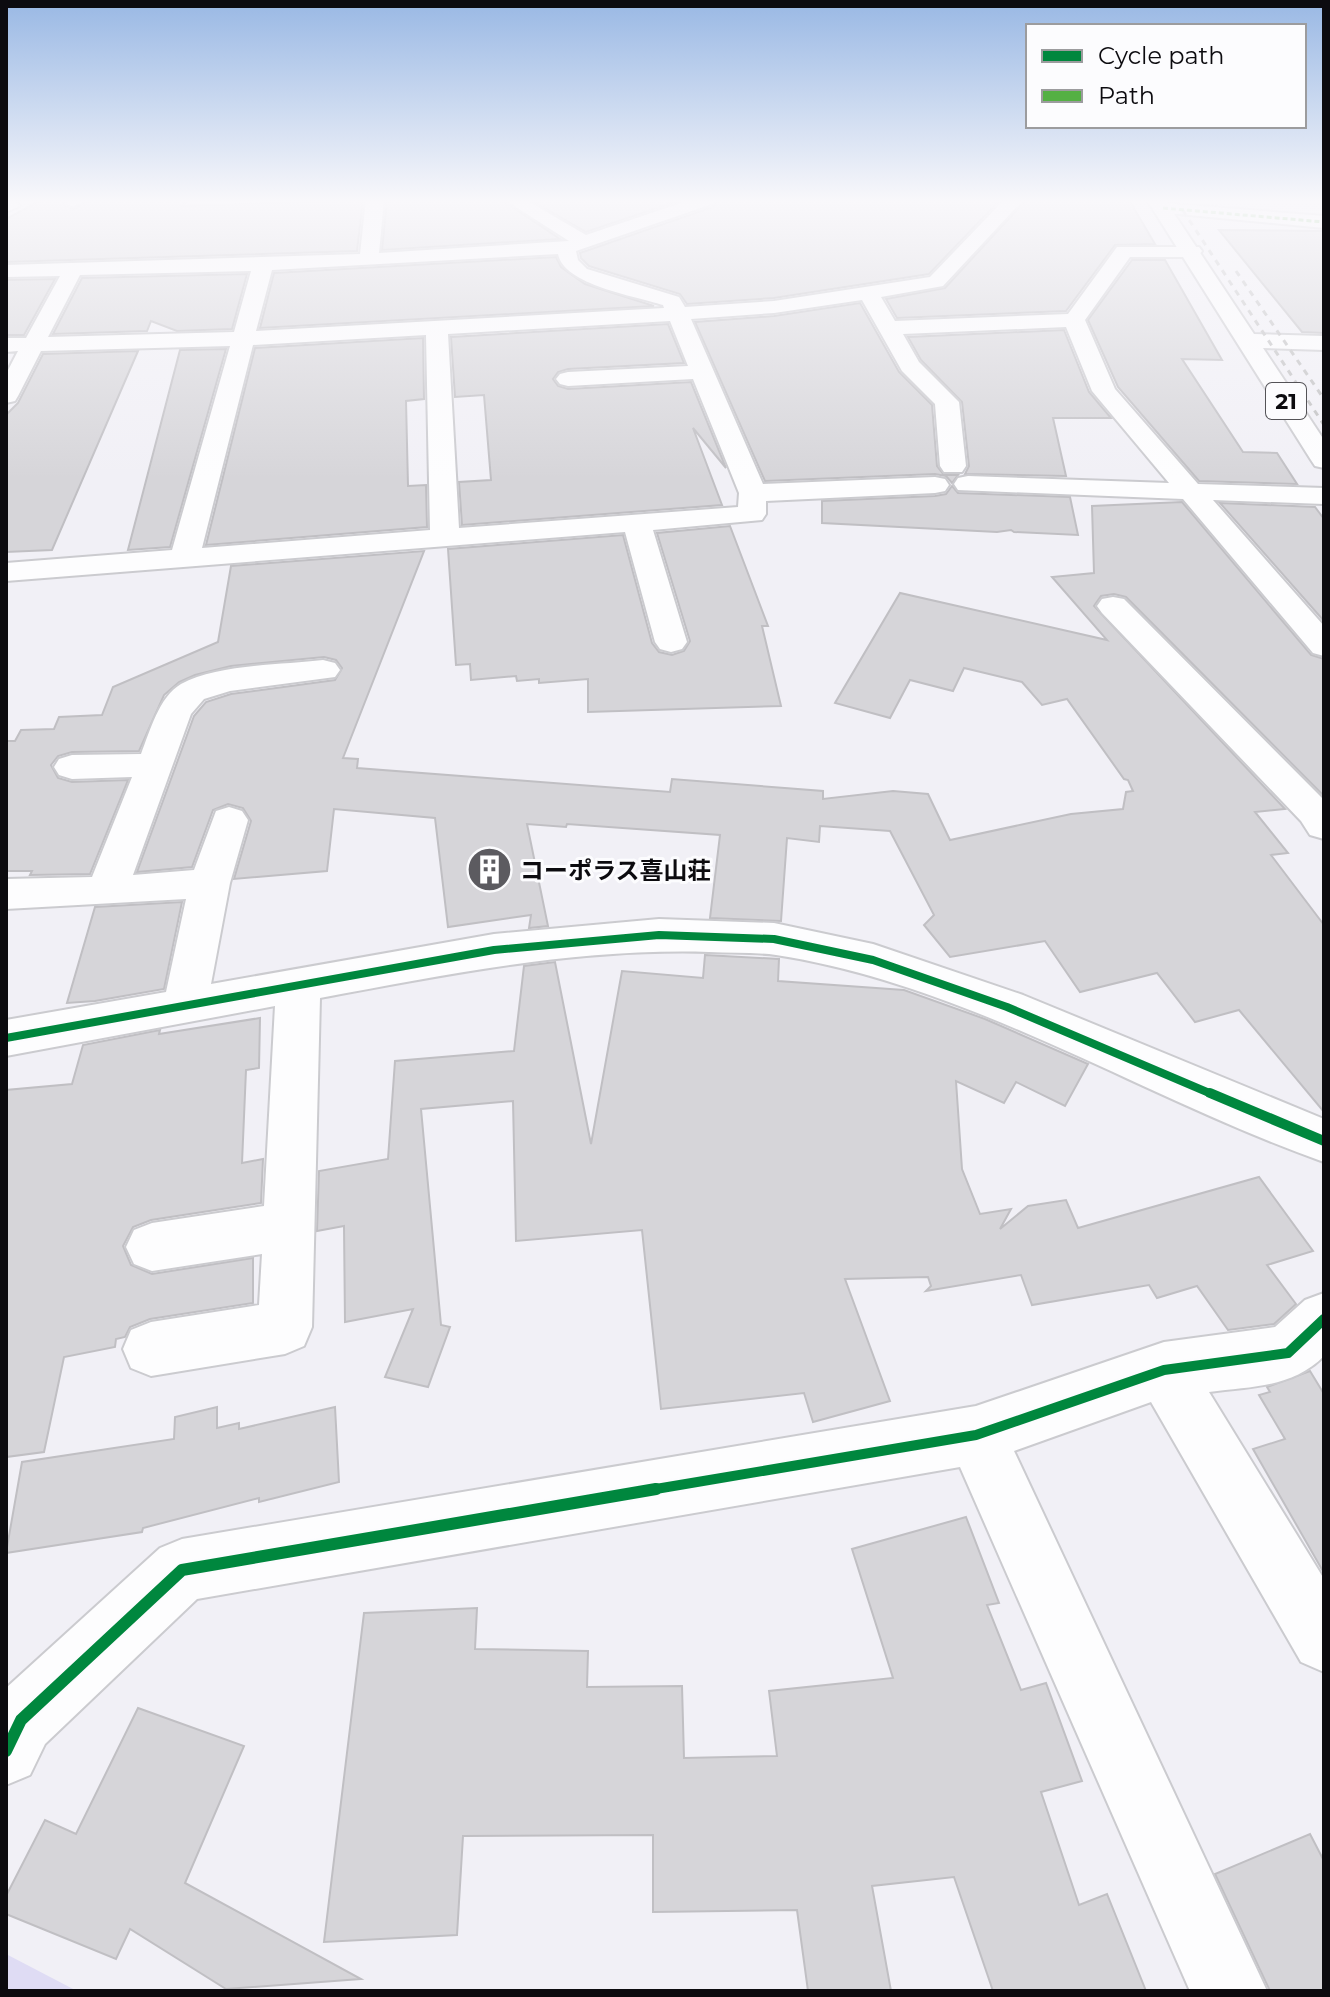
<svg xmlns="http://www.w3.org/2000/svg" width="1330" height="1997" font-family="Montserrat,'Noto Sans JP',sans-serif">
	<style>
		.green { fill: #dfdcf4 }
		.building { fill: #d6d5d9; stroke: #c0bfc3; stroke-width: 2 }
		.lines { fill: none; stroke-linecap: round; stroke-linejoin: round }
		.minor-casing { stroke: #cbcbcf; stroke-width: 4 }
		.major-casing { stroke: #cbcbcf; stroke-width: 4 }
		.minor { fill: #fdfdfe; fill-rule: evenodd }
		.major { fill: #fdfdfe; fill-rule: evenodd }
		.rail { stroke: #bfbfc0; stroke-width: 3; stroke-dasharray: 6 6; stroke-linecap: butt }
		.quiet { stroke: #54b044; stroke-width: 3; stroke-dasharray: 5 3; stroke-linecap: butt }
		.cycleway-far2-casing { stroke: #fcfcfe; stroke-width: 13 }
		.cycleway-far1-casing { stroke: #fcfcfe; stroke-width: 15 }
		.cycleway-casing { stroke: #fcfcfe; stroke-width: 17 }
		.cycleway-far2 { stroke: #00873e; stroke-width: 8 }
		.cycleway-far1 { stroke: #00873e; stroke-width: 10 }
		.cycleway { stroke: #00873e; stroke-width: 12 }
		.labels { text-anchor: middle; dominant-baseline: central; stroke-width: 6; stroke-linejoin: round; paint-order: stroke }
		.shield { fill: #fcfcfe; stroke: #545357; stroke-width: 2 }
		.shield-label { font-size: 22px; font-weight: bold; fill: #0c0b0f }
		.poi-label { font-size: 24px; font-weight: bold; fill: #0c0b0f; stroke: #fcfcfe; text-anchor: start }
	</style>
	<rect width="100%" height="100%" fill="#f1f0f6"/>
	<!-- green -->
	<polygon class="green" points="6,1954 77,1991 6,1991"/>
	<!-- building -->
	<g class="building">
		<polygon points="41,200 63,200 65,206 74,209 88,200 187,200 183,206 363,200 357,251 6,262 6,219"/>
		<polygon points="387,200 502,200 560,239 382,250"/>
		<polygon points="531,200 681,200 586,232"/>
		<polygon points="718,200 1000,200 929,274 774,298 687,304 680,294 589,266 581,258 580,253 713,207"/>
		<polygon points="1026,200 1129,200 1155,244 1115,245 1066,311 897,318 886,299 945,288"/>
		<polygon points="1219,230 1324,231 1324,333 1302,332"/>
		<polygon points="556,257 561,267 585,284 654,306 260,328 274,273"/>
		<polygon points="1132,260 1165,260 1222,360 1182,359 1243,452 1277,453 1297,484 1199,481 1118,387 1088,320"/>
		<polygon points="247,274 232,329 177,331 151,321 147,331 53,334 82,278"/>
		<polygon points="55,279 24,335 6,335 6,280"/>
		<polygon points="860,303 899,372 932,405 937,466 944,475 958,475 952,483 946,476 935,474 765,481 695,322 774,316"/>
		<polygon points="668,324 684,363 568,369 558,372 553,379 558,386 568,389 691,382 726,468 693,428 722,505 462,525 459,482 491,480 484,395 455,397 451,337"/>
		<polygon points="1064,330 1089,392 1111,418 1053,418 1066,476 965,474 969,466 962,402 921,360 908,337"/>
		<polygon points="423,338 424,399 406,401 408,486 426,485 427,527 206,545 255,348"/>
		<polygon points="226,349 170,547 128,550 180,350"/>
		<polygon points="138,351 52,550 6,552 6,415 18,403 43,354"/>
		<polygon points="952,486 958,493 1070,497 1078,535 1014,532 1011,530 997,532 822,523 822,501 935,496 946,494"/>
		<polygon points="1182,502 1311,655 1324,659 1324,796 1126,597 1114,594 1101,596 1094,606 1285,809 1255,812 1288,853 1271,855 1324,925 1324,1112 1239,1010 1195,1022 1157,973 1080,992 1045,941 950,957 924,925 934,915 890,831 820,826 819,842 787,838 781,921 710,918 720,835 567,824 566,827 527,824 548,926 529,928 531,915 448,927 435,818 334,809 327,871 234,879 251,821 243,808 228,804 213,810 192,867 137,872 194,716 206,702 231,694 335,680 342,668 336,660 324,657 231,666 195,675 179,682 164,695 139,751 72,752 58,756 51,765 58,778 72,782 128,780 90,874 30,875 32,871 6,871 6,741 15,741 21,730 54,729 59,717 102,715 113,687 218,642 231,566 424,551 343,758 358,759 357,768 670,792 672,779 823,791 823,799 893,791 928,794 950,840 1071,814 1123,809 1126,792 1133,791 1128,780 1124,779 1067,699 1042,705 1022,682 964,668 953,691 910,680 890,718 835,703 900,593 1107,640 1052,577 1094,573 1092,506"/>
		<polygon points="1220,503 1315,507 1324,519 1324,621"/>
		<polygon points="730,526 768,626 762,626 781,706 588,712 588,679 539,683 539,679 517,681 516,676 471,680 470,664 456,665 448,549 623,535 652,643 659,652 672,655 684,651 690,641 657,533"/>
		<polygon points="182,902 164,989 95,1001 67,1003 95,907"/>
		<polygon points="705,955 779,959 778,981 904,990 985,1019 1088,1064 1065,1106 1016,1082 1004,1103 956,1081 962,1169 980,1214 1011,1209 1000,1229 1028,1206 1066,1200 1078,1228 1259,1177 1313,1251 1267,1265 1296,1304 1274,1324 1228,1330 1197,1286 1157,1298 1149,1285 1032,1305 1021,1275 926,1291 931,1286 928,1277 845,1279 890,1401 813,1422 804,1393 661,1409 642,1230 516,1241 513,1101 421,1109 441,1325 450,1327 428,1387 385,1377 413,1309 345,1322 344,1226 317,1231 319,1171 388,1159 395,1061 514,1051 524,966 555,962 591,1144 622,971 703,978"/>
		<polygon points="260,1018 259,1068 246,1070 242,1163 263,1159 261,1203 151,1220 133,1227 123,1246 131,1265 152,1274 253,1258 253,1303 150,1319 130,1327 125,1337 116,1339 115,1347 64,1357 44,1452 6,1457 6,1090 72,1084 83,1045 160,1030 159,1034"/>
		<polygon points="1310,1371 1324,1394 1324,1573 1253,1449 1285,1439 1259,1395 1270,1392 1267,1387"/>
		<polygon points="217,1407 217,1428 239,1423 239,1429 335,1407 339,1482 259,1502 259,1498 143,1528 142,1532 6,1553 22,1462 174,1439 175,1417"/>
		<polygon points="966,1517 999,1603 987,1605 1021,1690 1046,1683 1082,1781 1041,1792 1079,1905 1107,1894 1146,1991 993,1991 954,1877 872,1886 891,1991 808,1991 797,1910 653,1912 653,1835 463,1836 457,1935 324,1942 364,1613 477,1608 475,1649 588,1651 587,1687 682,1686 684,1758 777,1756 769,1691 893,1678 852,1549"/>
		<polygon points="138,1708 244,1746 185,1883 361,1979 226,1989 130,1929 116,1959 6,1914 6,1896 45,1820 76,1834"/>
		<polygon points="1310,1834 1324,1861 1324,1991 1270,1991 1215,1874"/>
	</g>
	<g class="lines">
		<defs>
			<g id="minor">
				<polygon points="6,200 13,200 20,206 6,212"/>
				<polygon points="66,200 85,200 74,206 68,205"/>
				<path d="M366,200H384L379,253L569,241L505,200H526L586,235L690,200H715L712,204L576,251L578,260L587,269L679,297L685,307L774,301L930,277L1004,200H1023L943,286L881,297L895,321L1068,314L1117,247H1199L1202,251L1199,255L1192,257H1130L1085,320L1115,389L1198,484L1324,488V504L1213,500L1324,626V656L1313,653L1183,499L958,490L954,484L958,478L968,476L1169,483L1092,391L1066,327L903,334L919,362L959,402L966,466L962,472H944L940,466L935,404L902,371L862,300L774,313L691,319L763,484L935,477L945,479L949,485L945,491L935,493L766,501V514L762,520L653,530L687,642L682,649L671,652L660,649L655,642L625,532L6,581V563L172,550L230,346L41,351L18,396L15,401L6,403V374L18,351L6,352V338H26L60,276L6,277V265L360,254ZM558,254C564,285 635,296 663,305L664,308L256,331L272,270ZM251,271L234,332L48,337L80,275ZM670,321L688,366L568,372L560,374L556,379L560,384L568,386L693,379L739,493L738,507L459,528L448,334ZM426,335L430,530L202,548L253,345Z"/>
				<polygon points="1163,203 1324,216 1324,228 1157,212 1154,208 1157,204"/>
				<polygon points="1113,597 1124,599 1324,800 1324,839 1310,835 1301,821 1102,613 1097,606 1102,599"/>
				<path d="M323,660L335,663L340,670L335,677L230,691L204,699L191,714L133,875L194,870L216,811L229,807L242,811L248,820L230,883L211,984L494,934L659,919L774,923L873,944L1023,995L1324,1119V1162C1141,1097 970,985 776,955C754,952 731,953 709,952C578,948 448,974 320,998L312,1327L304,1346L285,1354L151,1376L131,1368L123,1349L131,1330L151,1322L259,1305L262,1254L152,1271L134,1264L126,1247L134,1230L152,1223L264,1206L275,1006L6,1056V1020L166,992L186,899L6,909V879L92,877L132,777L72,779L59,775L54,767L59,759L72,755L141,754C150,731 159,697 181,684C217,664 282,665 323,660Z"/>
				<path d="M1324,1293V1356C1292,1388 1252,1386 1209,1392L1324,1579V1672L1301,1662L1151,1402L1014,1451L1267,1991H1190L960,1467L197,1599L45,1744L30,1775L6,1785V1688L160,1548L182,1539L976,1406L1164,1342L1275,1327L1305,1300Z"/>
			</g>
			<polygon id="major" points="1147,200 1165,200 1254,334 1324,336 1324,350 1263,348 1324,440 1324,468 1315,466 1311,460"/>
		</defs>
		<!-- minor casing -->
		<use href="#minor" class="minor-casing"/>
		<!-- major casing -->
		<use href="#major" class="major-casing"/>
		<!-- minor -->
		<use href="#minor" class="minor"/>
		<!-- major -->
		<use href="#major" class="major"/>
		<!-- rail -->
		<g class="rail">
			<polyline points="1176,200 1324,425"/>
			<polyline points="1236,271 1324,399"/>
		</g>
		<!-- quiet -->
		<polyline class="quiet" points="1163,208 1324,222"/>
		<defs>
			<polyline id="cycleway-far2" points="6,1038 494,950 659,935 774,939 873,960 1007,1007 1214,1095"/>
			<g id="cycleway-far1">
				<polyline points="1210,1093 1324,1141"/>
				<polyline points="644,1491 976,1435 1164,1370 1288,1353 1324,1319"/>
			</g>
			<polyline id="cycleway" points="6,1751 21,1720 182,1570 656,1489"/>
		</defs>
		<!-- cycleway-far2 casing -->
		<use href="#cycleway-far2" class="cycleway-far2-casing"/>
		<!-- cycleway-far1 casing -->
		<use href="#cycleway-far1" class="cycleway-far1-casing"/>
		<!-- cycleway casing -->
		<use href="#cycleway" class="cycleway-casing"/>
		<!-- cycleway-far2 -->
		<use href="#cycleway-far2" class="cycleway-far2"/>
		<!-- cycleway-far1 -->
		<use href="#cycleway-far1" class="cycleway-far1"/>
		<!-- cycleway -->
		<use href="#cycleway" class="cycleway"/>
	</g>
	<!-- sky -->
	<linearGradient id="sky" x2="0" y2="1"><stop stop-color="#99b8e4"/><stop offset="0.42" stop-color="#f9f8fb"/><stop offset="1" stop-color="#f9f8fb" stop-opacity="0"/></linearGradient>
	<rect width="1330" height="479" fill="url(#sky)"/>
	<!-- icons -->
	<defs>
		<symbol id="building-disc" viewBox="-11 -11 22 22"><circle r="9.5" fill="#5c5b60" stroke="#fcfcfe"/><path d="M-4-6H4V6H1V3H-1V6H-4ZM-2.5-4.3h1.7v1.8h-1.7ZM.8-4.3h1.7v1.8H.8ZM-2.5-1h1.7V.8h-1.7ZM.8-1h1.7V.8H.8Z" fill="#fff"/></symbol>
	</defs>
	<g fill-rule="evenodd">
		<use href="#building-disc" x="464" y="844" width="51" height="51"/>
	</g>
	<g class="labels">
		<!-- shield labels -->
		<rect class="shield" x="1266" y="383" width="40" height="36" rx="6"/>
		<g class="shield-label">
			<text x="1286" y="401">21</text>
		</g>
		<!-- poi labels -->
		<g class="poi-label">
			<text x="520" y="870">コーポラス喜山荘</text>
		</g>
	</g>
	<!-- border -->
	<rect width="1330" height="1997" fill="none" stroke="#0c0b0f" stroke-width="16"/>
	<!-- legend -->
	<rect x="1026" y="24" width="280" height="104" fill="#fcfcfe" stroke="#9c9c9e" stroke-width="2"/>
	<rect x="1042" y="50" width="40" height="12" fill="#00873e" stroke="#9c9c9e" stroke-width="2"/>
	<text x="1098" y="64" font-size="24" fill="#0c0b0f">Cycle path</text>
	<rect x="1042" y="90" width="40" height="12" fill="#54b044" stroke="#9c9c9e" stroke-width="2"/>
	<text x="1098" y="104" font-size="24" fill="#0c0b0f">Path</text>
</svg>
